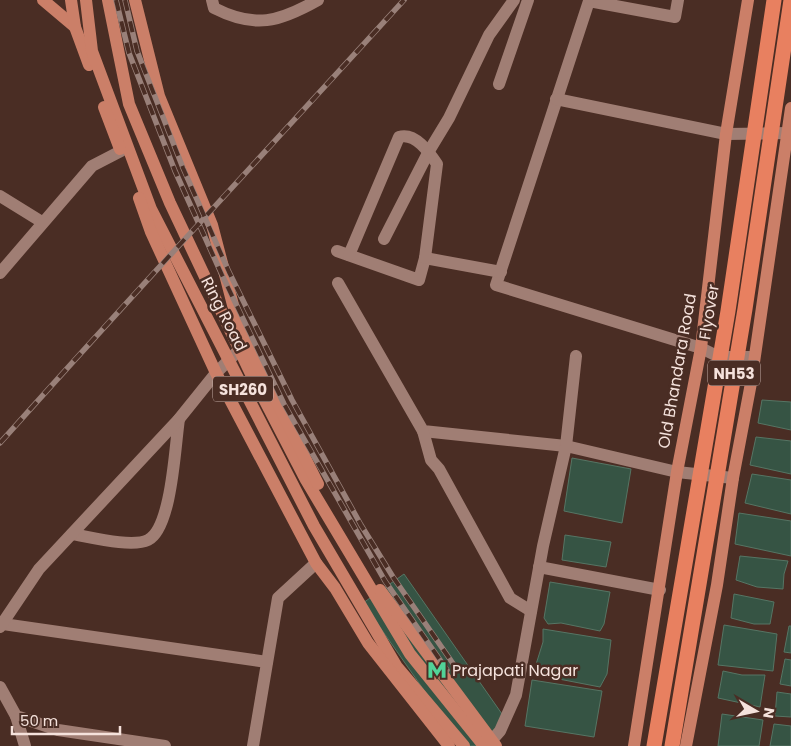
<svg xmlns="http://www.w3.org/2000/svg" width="791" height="746" font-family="Poppins,sans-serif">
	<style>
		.building { fill: #365444; stroke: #567564 }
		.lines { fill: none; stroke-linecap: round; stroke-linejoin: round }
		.street { stroke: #a07e74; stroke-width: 12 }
		.primary { stroke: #cb7f68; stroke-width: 12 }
		.highway { stroke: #e88060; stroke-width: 15 }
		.rail-casing { stroke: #998079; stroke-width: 5.5 }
		.rail { stroke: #4a2d24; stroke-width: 4; stroke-dasharray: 11; stroke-linecap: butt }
		.labels { text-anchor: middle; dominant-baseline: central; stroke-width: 5; stroke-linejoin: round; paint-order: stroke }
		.shield { fill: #4a2d24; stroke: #c2aca5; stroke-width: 1 }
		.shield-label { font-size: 15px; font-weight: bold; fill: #f5e2dc }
		.street-label { font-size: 16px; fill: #f5e2dc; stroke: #4a2d24 }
		.poi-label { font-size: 16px; fill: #f5e2dc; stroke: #4a2d24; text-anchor: start }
	</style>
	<rect width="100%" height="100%" fill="#4a2d24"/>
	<!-- building -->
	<g class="building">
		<polygon points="762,400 791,402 791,430 758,423"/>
		<polygon points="756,437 791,441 791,474 750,465"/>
		<polygon points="572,458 631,469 622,523 564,511"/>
		<polygon points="752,474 791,480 791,514 745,503"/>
		<polygon points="739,513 791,521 791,556 735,544"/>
		<polygon points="565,535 611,542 606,567 562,560"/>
		<polygon points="740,556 788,561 784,574 783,589 757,587 736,580"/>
		<polygon points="404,574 509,724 477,746 463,746 363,603"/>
		<polygon points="550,582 610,592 604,624 600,631 561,623 548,624 544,618"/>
		<polygon points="734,594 774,602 770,624 754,624 731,618"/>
		<polygon points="724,625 777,634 773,671 718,665"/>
		<polygon points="789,626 791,626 791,653 784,652"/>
		<polygon points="543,629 611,640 607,674 600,687 533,674 543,642"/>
		<polygon points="785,659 791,660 791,686 780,684"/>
		<polygon points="723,671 742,675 765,675 760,707 718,698"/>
		<polygon points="532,680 602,691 594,737 525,726"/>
		<polygon points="777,692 791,694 791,717 775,716"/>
		<polygon points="722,714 763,720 759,746 718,746"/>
		<polygon points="774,724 791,726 791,746 770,746"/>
	</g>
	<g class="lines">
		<!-- street -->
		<g class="street">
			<path d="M212,0L214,8C255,29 279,22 318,0"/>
			<polyline points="678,0 675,17 589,1 496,285 701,348 719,357 754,357"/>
			<polyline points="499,84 528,0"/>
			<polyline points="556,99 726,134 787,133"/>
			<polyline points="0,196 42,222"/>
			<polyline points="384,239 429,151 449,118 489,35 514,0"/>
			<polyline points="337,251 419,280 425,258 501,272"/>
			<path d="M349,255L399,137C415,132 429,152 437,164L425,258"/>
			<polyline points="0,273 92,166 121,151"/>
			<polyline points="338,283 423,431 566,446 677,472 733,478"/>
			<polyline points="423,431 431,460 439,469 510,598 531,611"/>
			<path d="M72,534C90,537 132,548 148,540C172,528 175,445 179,419"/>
			<polyline points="539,567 660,590"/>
			<polyline points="3,624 267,662"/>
			<polyline points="0,627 39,569 179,419 216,373 247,342"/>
			<polyline points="0,687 16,716 58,730 165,746"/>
			<polyline points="16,716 25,746"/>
			<polyline points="492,740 500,731 516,695 543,546 566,446 576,356"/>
			<polyline points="253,746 278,598 316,563"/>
		</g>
		<!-- primary -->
		<g class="primary">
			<polyline points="43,0 75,27"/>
			<polyline points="71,0 75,27 89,65"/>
			<polyline points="86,0 92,51 151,209 314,526 397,667 464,746"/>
			<polyline points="108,0 129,104 170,203 250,372 306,480 410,654 484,746"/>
			<polyline points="135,0 159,96 212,225 233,305 247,342 318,484"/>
			<polyline points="104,107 120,149"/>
			<polyline points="139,198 151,232 216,373 316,563 335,588 368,643 449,746"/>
			<polyline points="380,590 496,746"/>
			<polyline points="634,746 677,472 701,348 726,134 748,0"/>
			<polyline points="686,746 717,585 733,478 751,383 791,108"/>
		</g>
		<!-- highway -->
		<g class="highway">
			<polyline points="654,746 728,311 774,0"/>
			<polyline points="672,746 745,309 791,0"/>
		</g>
		<defs>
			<g id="rail">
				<polyline points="116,0 129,53 175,171 222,275 284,404 385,581 447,670"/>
				<polyline points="125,0 137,51 183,168 229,272 292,400 361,525 393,577 454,665"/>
				<path d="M0,443C133,294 269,148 404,0"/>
			</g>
		</defs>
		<!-- rail casing -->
		<use href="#rail" class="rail-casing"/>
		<!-- rail -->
		<use href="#rail" class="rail"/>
	</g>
	<!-- icons -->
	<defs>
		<symbol id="metro-bare" viewBox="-9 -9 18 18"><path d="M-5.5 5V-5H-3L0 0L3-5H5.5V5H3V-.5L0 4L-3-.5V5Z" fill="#51d398" stroke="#4a2d24" stroke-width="2.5" paint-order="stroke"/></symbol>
	</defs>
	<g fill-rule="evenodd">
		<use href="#metro-bare" x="423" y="656" width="28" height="28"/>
	</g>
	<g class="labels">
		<!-- shield labels -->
		<g class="shield">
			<rect x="708" y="360.5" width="52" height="25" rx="4"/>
			<rect x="213" y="376.5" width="60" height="25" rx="4"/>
		</g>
		<g class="shield-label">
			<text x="734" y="373">NH53</text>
			<text x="243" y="389">SH260</text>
		</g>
		<!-- street labels -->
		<g class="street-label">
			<text transform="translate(709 312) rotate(-81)">Flyover</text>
			<text transform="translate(224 314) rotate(63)">Ring Road</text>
			<text transform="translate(677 371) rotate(-80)">Old Bhandara Road</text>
		</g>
		<!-- poi labels -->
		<g class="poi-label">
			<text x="452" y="670">Prajapati Nagar</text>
		</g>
	</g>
	<!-- north arrow -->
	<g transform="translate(756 711) rotate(99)" stroke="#4a2d24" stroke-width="4" paint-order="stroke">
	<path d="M0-4L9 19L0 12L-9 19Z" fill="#f5e2dc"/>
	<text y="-8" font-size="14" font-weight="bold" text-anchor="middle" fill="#f5e2dc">N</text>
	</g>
	<!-- scale -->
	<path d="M12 726v8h108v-8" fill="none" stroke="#f5e2dc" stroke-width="2.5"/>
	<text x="20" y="726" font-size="15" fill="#f5e2dc" stroke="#4a2d24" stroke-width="4" paint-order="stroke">50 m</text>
</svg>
